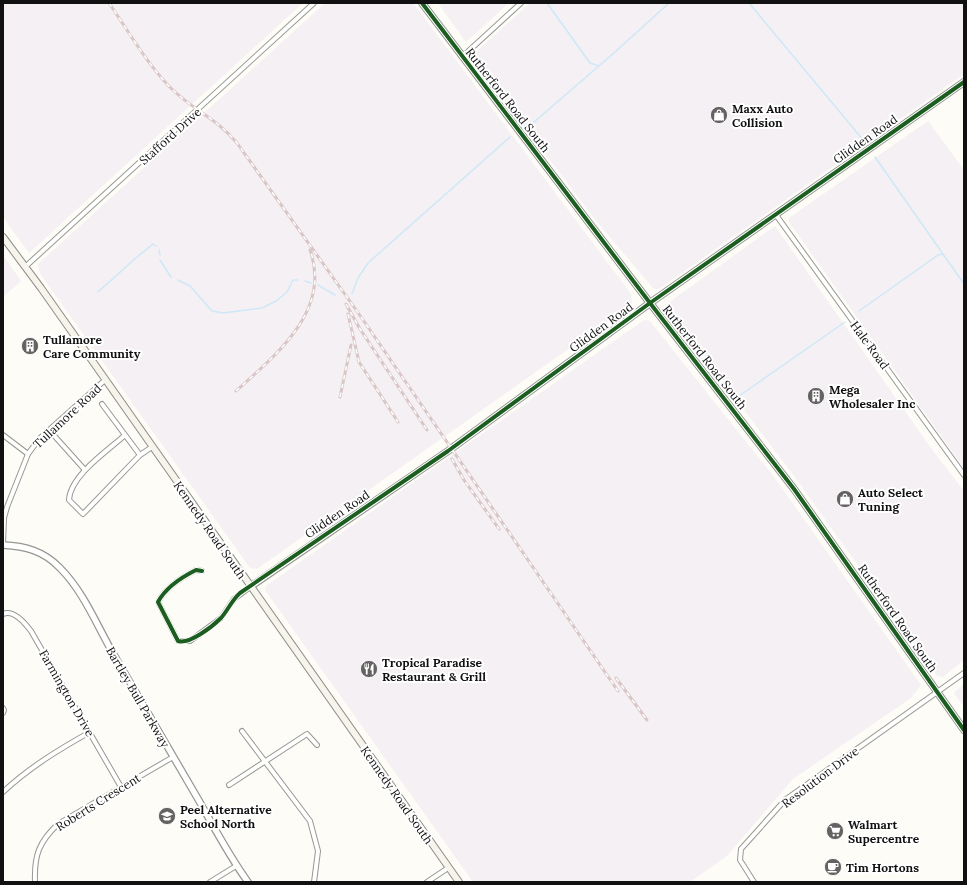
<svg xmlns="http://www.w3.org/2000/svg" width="967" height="885" font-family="Lora,serif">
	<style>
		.industrial { fill: #f5f0f3 }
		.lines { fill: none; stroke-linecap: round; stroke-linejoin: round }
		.stream { stroke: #cde8f7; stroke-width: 1.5 }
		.minor-casing { stroke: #979795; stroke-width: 6 }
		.tertiary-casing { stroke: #979795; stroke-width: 8 }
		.secondary-casing { stroke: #8e8d8b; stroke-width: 8 }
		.minor { stroke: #fffffe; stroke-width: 4 }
		.tertiary { stroke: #fffffe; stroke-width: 5.5 }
		.secondary { stroke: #f6f4eb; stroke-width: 6 }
		.rail-casing { stroke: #d9c6c7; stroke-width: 3 }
		.rail { stroke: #fff; stroke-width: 1.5; stroke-dasharray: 4.5; stroke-linecap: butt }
		.cycleway-casing { stroke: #fff; stroke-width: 6 }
		.cycleway { stroke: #1b5e20; stroke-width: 4 }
		.labels { text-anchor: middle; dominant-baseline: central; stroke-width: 4; stroke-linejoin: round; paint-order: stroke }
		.street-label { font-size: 12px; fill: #111; stroke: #fff }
		.poi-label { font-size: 12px; font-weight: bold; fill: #111; stroke: #fff; text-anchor: start }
	</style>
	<rect width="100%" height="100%" fill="#fdfcf7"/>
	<!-- industrial -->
	<g class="industrial">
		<polygon points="3,3 303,3 29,253 3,217"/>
		<polygon points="325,3 413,3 631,294 632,304 257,569 250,568 41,275 37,265"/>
		<polygon points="438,3 509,3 466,42"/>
		<polygon points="530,3 964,3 964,74 659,289 656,289 653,288 594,218 476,63 476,54 478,50"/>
		<polygon points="928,121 964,170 964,468 789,222 789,218"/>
		<polygon points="775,226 931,448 964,491 964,660 943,677 937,676 797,480 667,308 668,303"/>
		<polygon points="3,255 21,281 3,297"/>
		<polygon points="644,320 650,321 777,481 921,685 911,698 793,779 727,856 690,882 473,882 265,590 266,586"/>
		<polygon points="964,684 964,707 954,693"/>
	</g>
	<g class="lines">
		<!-- stream -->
		<g class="stream">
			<polyline points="547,3 590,63 599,66"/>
			<polyline points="749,3 864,141"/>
			<polyline points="526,129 615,52 669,3"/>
			<polyline points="875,157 964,284"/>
			<polyline points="159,250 160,255"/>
			<polyline points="160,260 171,277"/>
			<polyline points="178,280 190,286 212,311 223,313 262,308 276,301 287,292 293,280 298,280"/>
			<polyline points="305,281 311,283"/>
			<polyline points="318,285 335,295"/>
			<polyline points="98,292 137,257 153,244 156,246"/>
			<polyline points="352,294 358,278 368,263 510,137"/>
			<polyline points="859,311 938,255 943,254"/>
			<polyline points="739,396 845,322"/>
		</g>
		<defs>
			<g id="minor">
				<polyline points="462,57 521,3"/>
				<polyline points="776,215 964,475"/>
				<polyline points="25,267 314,3"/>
				<polyline points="102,404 140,455"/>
				<polyline points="50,431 85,470"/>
				<polyline points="3,435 28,454"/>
				<path d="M124,436C107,451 70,476 69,500L83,514L140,455L152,447"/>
				<polyline points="3,545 4,518 7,507 28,454 39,439 105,380"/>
				<path d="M202,571L196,570C182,577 166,587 158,602L178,641H190L221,618L234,599L250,587"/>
				<path d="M3,614C13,609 25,623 31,631L121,787"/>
				<polyline points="3,708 4,710 3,713"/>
				<polyline points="242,731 310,821 318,851 314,882"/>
				<polyline points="229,785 307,734 317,745"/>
				<path d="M3,792C30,767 58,750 90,732"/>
				<path d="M35,882C34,855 39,842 58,824L173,757"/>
				<polyline points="210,882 236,866"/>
				<polyline points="427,882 448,868"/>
				<polyline points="754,882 740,860 741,849 785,800 964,673"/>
			</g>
			<g id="tertiary">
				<polyline points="422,3 650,303 794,489 964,730"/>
				<path d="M3,545C25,546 44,551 60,568C84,592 97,626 114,655C142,703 170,751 198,799C214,827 229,856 248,882"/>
				<polyline points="250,587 448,451 650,303 964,82"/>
			</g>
			<polyline id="secondary" points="3,237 41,288 459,882"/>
		</defs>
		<!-- minor casing -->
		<use href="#minor" class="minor-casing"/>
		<!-- tertiary casing -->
		<use href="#tertiary" class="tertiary-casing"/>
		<!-- secondary casing -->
		<use href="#secondary" class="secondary-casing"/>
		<!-- minor -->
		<use href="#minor" class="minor"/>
		<!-- tertiary -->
		<use href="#tertiary" class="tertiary"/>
		<!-- secondary -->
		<use href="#secondary" class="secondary"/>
		<defs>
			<g id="rail">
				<path d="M109,3C129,32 150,69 175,92C197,112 217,119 237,143L359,314L618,691"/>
				<polyline points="346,304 360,329 427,430"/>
				<polyline points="348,314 359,362 398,422"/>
				<path d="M236,391C276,355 332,310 310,250"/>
				<polyline points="340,397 351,345"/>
				<polyline points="452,459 464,480 499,529"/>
				<polyline points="616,678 647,720"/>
			</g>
		</defs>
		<!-- rail casing -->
		<use href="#rail" class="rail-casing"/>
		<!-- rail -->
		<use href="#rail" class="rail"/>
		<defs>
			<g id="cycleway">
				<polyline points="422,3 650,303 794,489 964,730"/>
				<path d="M202,571L196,570C182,577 166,587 158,602L178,641C189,645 213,626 221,618C228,610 232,600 240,593L448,451L650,303L964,82"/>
			</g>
		</defs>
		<!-- cycleway casing -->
		<use href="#cycleway" class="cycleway-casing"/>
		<!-- cycleway -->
		<use href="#cycleway" class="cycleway"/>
	</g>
	<!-- icons -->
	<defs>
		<symbol id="shop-disc" viewBox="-11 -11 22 22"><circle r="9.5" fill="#646362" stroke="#fff"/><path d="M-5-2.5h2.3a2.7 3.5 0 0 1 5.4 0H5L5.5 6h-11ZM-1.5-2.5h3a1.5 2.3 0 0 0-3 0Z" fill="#fff"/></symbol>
		<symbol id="building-disc" viewBox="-11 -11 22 22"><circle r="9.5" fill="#646362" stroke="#fff"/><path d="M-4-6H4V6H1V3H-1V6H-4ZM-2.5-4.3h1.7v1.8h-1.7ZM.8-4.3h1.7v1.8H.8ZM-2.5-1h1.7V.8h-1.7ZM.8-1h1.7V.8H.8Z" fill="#fff"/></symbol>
		<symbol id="restaurant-disc" viewBox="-11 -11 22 22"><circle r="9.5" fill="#646362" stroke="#fff"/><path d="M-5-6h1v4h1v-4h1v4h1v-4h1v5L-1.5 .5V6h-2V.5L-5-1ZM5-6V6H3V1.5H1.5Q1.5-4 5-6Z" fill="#fff"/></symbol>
		<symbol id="school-disc" viewBox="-11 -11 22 22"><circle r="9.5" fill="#646362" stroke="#fff"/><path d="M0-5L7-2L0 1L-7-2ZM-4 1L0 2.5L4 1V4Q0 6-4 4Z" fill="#fff"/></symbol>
		<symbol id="supermarket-disc" viewBox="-11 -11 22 22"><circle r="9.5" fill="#646362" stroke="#fff"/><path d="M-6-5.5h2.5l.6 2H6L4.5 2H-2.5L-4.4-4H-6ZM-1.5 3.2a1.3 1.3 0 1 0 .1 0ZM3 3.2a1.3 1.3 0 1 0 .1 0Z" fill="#fff"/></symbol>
		<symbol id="cafe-disc" viewBox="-11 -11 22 22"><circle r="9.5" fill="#646362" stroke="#fff"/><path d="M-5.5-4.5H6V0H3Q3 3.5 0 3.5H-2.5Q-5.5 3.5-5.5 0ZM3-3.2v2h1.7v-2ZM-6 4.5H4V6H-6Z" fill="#fff"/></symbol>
	</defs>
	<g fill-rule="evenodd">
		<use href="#shop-disc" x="709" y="105" width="20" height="20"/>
		<use href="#building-disc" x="20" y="336" width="20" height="20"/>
		<use href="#building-disc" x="806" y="386" width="20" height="20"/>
		<use href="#shop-disc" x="835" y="489" width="20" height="20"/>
		<use href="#restaurant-disc" x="359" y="659" width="20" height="20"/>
		<use href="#school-disc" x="157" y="806" width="20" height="20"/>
		<use href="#supermarket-disc" x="825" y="821" width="20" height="20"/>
		<use href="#cafe-disc" x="823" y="857" width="20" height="20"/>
	</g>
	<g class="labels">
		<!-- street labels -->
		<g class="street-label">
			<text transform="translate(508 100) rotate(52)">Rutherford Road South</text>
			<text transform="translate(170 136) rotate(-42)">Stafford Drive</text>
			<text transform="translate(865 139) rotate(-35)">Glidden Road</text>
			<text transform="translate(601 327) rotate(-36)">Glidden Road</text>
			<text transform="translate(870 345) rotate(54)">Hale Road</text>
			<text transform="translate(705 357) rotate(52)">Rutherford Road South</text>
			<text transform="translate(67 416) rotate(-43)">Tullamore Road</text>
			<text transform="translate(337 514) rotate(-34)">Glidden Road</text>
			<text transform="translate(210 530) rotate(55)">Kennedy Road South</text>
			<text transform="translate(898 618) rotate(55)">Rutherford Road South</text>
			<text transform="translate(67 693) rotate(60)">Farmington Drive</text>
			<text transform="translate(138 697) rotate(60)">Bartley Bull Parkway</text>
			<text transform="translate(820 777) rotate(-37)">Resolution Drive</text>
			<text transform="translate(397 795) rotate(55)">Kennedy Road South</text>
			<text transform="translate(98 802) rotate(-32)">Roberts Crescent</text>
		</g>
		<!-- poi labels -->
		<g class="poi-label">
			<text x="732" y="108">Maxx Auto<tspan x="732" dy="14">Collision</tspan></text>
			<text x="43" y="339">Tullamore<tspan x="43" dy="14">Care Community</tspan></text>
			<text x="829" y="389">Mega<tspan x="829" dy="14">Wholesaler Inc</tspan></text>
			<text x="858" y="492">Auto Select<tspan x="858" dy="14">Tuning</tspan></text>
			<text x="382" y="662">Tropical Paradise<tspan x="382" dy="14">Restaurant &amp; Grill</tspan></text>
			<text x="180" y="809">Peel Alternative<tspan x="180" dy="14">School North</tspan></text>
			<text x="848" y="824">Walmart<tspan x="848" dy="14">Supercentre</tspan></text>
			<text x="846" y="867">Tim Hortons</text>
		</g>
	</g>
	<!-- border -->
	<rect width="967" height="885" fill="none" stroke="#111111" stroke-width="8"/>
</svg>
